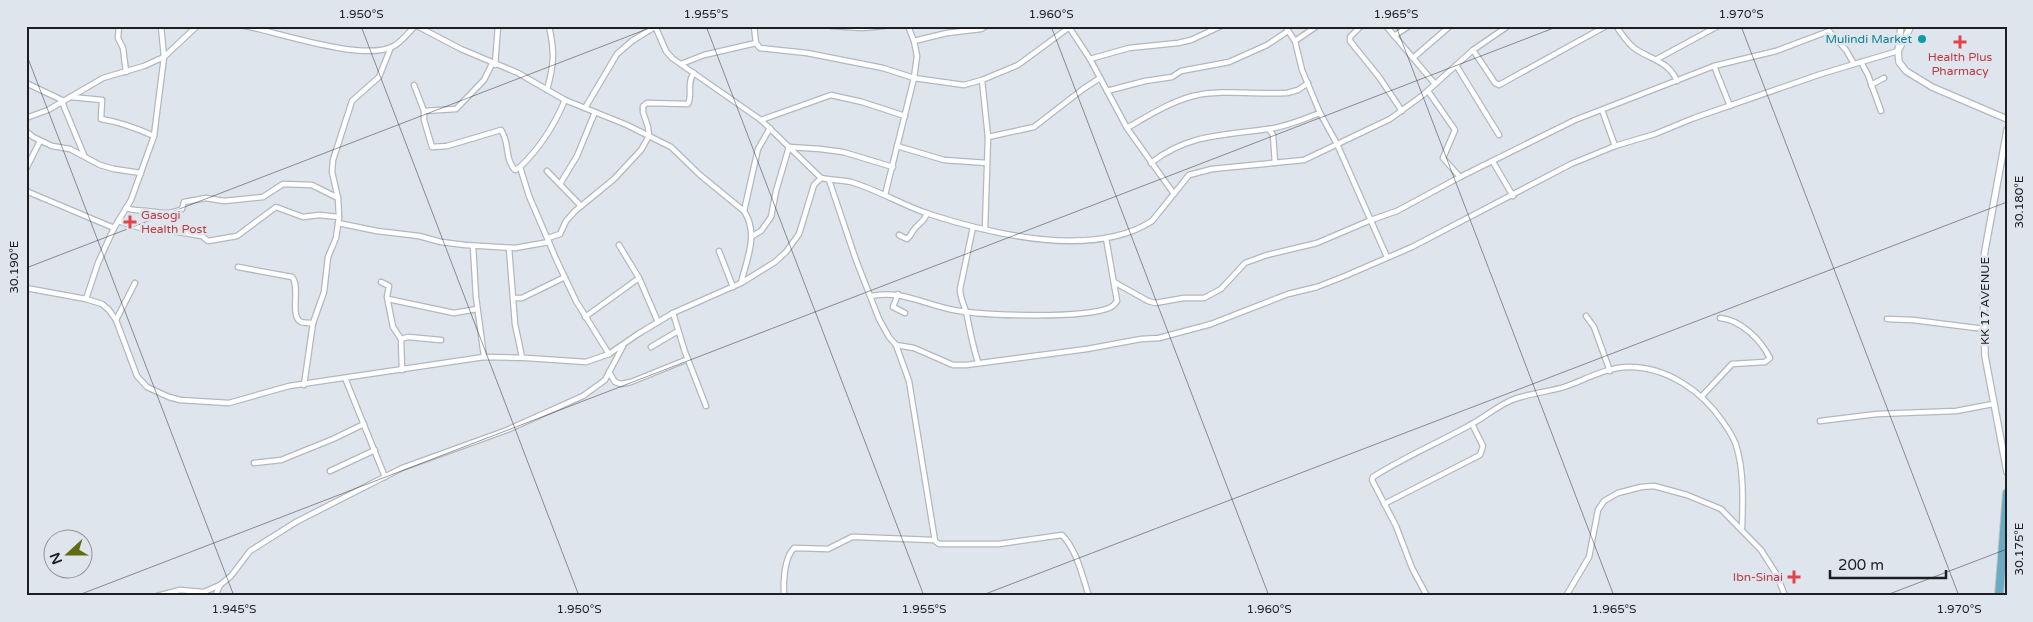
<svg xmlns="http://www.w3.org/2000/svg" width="2033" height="622" font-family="'Varela Round',sans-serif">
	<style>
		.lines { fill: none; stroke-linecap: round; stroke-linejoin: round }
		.minor-casing { stroke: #b2b8bf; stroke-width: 7 }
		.tertiary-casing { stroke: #b2b8bf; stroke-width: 8 }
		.trunk-casing { stroke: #c4c5c5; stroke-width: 10 }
		.minor { stroke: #fff; stroke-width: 4.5 }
		.tertiary { stroke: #fff; stroke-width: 5.5 }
		.trunk { stroke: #68abc2; stroke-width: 8 }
		.ticks { fill: none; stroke: #1c1f21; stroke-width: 1; stroke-opacity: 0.45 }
		.culture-dot { fill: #0f9aa8; stroke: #dfe5ed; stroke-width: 2 }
		.health-dot { fill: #e0444e; stroke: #dfe5ed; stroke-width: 2 }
		.labels { text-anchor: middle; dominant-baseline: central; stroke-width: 5; stroke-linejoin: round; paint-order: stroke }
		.culture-label { font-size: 12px; fill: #0d838f; stroke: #dfe5ed; text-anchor: end }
		.health-label { font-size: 12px; fill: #be3a42; stroke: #dfe5ed }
		.street-label { font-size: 12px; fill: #1c1f21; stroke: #dfe5ed }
		.neatline { fill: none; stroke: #1c1f21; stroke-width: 2 }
		.ticks-label { font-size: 12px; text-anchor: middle; fill: #1c1f21 }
	</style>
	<rect width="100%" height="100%" fill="#dfe5ed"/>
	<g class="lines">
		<defs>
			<g id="minor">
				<polyline points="119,26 118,38 123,48 126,72"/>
				<path d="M245,26C280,33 361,61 392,47C401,43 408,33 415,26"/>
				<path d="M417,26L461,49L518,73L565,100L627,125L671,147L700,175L744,211C759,234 747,258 741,283"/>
				<polyline points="655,26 666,51 672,58 761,120 821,178"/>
				<polyline points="754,26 756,43"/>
				<polyline points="832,26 862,28 884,26"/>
				<polyline points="1285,26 1295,41 1302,70 1320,113 1337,144 1387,257"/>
				<polyline points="1361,26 1350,37 1350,41 1379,77 1402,111"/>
				<polyline points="1386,26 1435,84"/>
				<path d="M1616,26C1622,34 1628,45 1637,50C1653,60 1669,62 1677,81"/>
				<polyline points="1069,27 1090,59 1127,128 1174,194"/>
				<polyline points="1394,36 1409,26"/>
				<polyline points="914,41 947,33 981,29 986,26"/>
				<polyline points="1295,41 1317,26"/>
				<polyline points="1473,50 1495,83 1499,85 1606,26"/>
				<polyline points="1413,58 1450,26"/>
				<polyline points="1090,59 1129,48 1178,43 1191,40 1221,26"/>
				<polyline points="1657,59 1718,26"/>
				<polyline points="1861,62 1868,75 1881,111"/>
				<polyline points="681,64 704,55 756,43 760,48 807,53 883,68 914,78 964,85 982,80 1018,65 1071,26"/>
				<polyline points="495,65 498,26"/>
				<polyline points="1456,65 1499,135"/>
				<polyline points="1714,66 1730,106"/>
				<polyline points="982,80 988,137 985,229"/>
				<polyline points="26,83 64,101"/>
				<path d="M414,85L424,111V120L432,147L447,146L501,130C510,142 504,158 515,170L520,167"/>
				<polyline points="1871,85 1884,78"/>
				<path d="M547,90C554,64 555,53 549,26"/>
				<polyline points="1107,91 1145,81 1172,77 1181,71 1229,62 1267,45 1288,31"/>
				<polyline points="1428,91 1455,130 1443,158 1460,177"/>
				<path d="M71,97L102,100L101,119C120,122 136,128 154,136"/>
				<path d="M565,100C554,126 540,148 520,167L529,196L557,261L576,301L609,354"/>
				<polyline points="62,102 84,155"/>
				<polyline points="585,108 617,54 632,41 656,26"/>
				<polyline points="1602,110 1615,146"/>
				<polyline points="424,111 456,109 484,80 492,64"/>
				<polyline points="26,118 48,110 103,78 144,66 164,57 197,26"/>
				<polyline points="761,120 831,95 862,102 905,116"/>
				<path d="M1127,128C1148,116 1170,102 1193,96C1223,89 1256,95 1287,93L1298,90L1308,83"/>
				<polyline points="1269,129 1273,135 1275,163"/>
				<polyline points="26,131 33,137 52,146 70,149 100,165 114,169 141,173"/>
				<polyline points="988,137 1034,127 1083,89 1100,78"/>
				<polyline points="897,146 944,160 987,163"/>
				<polyline points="1493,162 1513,196"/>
				<path d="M1151,163C1187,134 1225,135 1268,129C1286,127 1303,119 1320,113"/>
				<polyline points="26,169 40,141"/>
				<polyline points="547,171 581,206"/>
				<path d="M829,180L856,260L879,319L889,337L896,345L909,381L935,541L939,544H999L1062,535C1077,550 1082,576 1089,596"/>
				<polyline points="560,184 577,156 595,112"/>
				<polyline points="26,191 114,228"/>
				<polyline points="885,195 914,78 917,56 914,41 908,26"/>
				<path d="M126,208C134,211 139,210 146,211C162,212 166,216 182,209L184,202L206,198L224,201L263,197L283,184L312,185L338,198"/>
				<polyline points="744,211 758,149 770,128"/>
				<polyline points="118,221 144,229 178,232 202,236 208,241 237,236 276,207 303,217 319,215 339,217"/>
				<polyline points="338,223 377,231 419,236 441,242 465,245 515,248 549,242"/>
				<path d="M973,227L960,289C960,299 965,306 967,316C970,331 973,347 978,362"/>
				<path d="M899,235L907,239C910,237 911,234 913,231C917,224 924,223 927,213"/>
				<polyline points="752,236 761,231 771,217 776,191 789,147 820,149 843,152 893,167"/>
				<path d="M548,238L560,234L566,221L575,211L614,179L641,150L649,136L648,127L643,112V106L647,103L688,104C693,95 686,83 694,73"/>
				<polyline points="619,245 639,278 658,322"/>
				<polyline points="473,246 476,297 484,357"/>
				<polyline points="509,248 515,324 522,357"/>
				<polyline points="719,251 733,287"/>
				<path d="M238,267L292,277C301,287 289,316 301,322C304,323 310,323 313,323"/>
				<polyline points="381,282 389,286 387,297 393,327 401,339 402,370"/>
				<polyline points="1114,282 1148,301 1155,303 1184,298 1204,298 1221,289 1245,263 1267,255 1317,243 1371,220 1397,211 1460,177 1575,120 1714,66 1776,51 1829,31 1846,50 1854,64"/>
				<path d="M26,288L86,299L102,304L109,310L116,320L137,376L147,387L169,397L180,400L229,403L289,386L484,357L527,358L586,362L609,354L638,334L673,313L741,283L775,262L786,252L799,234L814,185L821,178C831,180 841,180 851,182C878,190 902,205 929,214C991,234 1093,259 1152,221L1189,175L1212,169L1304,160L1390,119L1423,95L1473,50L1508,26"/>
				<polyline points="898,294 893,307 905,313"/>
				<path d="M871,296C900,290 921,303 949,309C978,316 1082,319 1109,308C1112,307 1115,304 1117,301L1106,238"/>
				<polyline points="515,298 522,298 565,277"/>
				<polyline points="86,299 98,263 114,228 131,200 154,136 164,57 161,26"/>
				<polyline points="388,299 454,313 477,309"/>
				<polyline points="673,313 685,352 706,406"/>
				<polyline points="1586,316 1594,327 1610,371"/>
				<polyline points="585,317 639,278"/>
				<polyline points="1887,319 1913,320 1984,329"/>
				<polyline points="116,320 135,283"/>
				<polyline points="401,339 408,337 441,340"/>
				<polyline points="896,345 914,348 953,365 966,365 1087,349 1141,339 1159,338 1211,324 1288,294 1317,287 1345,276 1412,247 1571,164 1615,146 1655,134 1694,118 1821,74 1898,51"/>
				<polyline points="651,347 678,331"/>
				<polyline points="609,372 615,382 621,384 631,382 688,359"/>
				<polyline points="345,378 385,477"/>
				<polyline points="304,385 313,323 324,292 328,257 336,238 339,217 338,198 332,172 333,160 352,101 379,77 391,47"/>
				<path d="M1702,396L1732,364L1765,362L1770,358C1760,339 1741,320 1720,318"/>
				<polyline points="1820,421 1877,414 1956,411 1993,404"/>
				<polyline points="254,463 281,460 333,439 364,424"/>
				<polyline points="330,471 375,450"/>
				<polyline points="1384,504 1480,455 1483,446 1472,424"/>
				<polyline points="157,596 180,590 204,592 220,585 231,576 250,551 296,522 402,468 507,430 583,396 605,380 623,346"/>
				<polyline points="215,596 220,585"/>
				<path d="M784,596C783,583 784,558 794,548L828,549L852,537H857L932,540"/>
				<path d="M1427,596L1412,568L1396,526L1372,480L1373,477C1404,457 1438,443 1470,425C1484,418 1497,406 1512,400C1529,393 1550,392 1567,386C1586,379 1608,367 1629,367C1667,367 1702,391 1723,422C1728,429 1733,436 1736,445C1744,470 1743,501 1742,528"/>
				<polyline points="1566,596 1589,557 1598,510 1604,501 1618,493 1641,487 1654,486 1687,495 1721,509 1761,550 1777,575 1785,596"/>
			</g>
			<g id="tertiary">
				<polyline points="1911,26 1898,51 1899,62 1906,71 1932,87 2007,119"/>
				<polyline points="1898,51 1901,26"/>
				<polyline points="2007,130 1984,256 1983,285 1985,356 2007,472"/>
			</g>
			<polyline id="trunk" points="1999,596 2007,493"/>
		</defs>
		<!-- minor casing -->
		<use href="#minor" class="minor-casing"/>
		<!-- tertiary casing -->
		<use href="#tertiary" class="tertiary-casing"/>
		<!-- trunk casing -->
		<use href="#trunk" class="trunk-casing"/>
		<!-- minor -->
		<use href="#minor" class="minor"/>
		<!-- tertiary -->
		<use href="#tertiary" class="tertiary"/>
		<!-- trunk -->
		<use href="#trunk" class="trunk"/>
	</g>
	<!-- ticks -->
	<path class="ticks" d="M361,26L579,596M706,26L924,596M1051,26L1269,596M1396,26L1614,596M1741,26L1959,596M26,53L234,596M26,268L655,26M76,596L1559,26M980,596L2007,202M1884,596L2007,549"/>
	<!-- markers -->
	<circle class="culture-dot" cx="1922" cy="39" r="5"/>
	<g class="health-dot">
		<path d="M1957.5 34.5h5v5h5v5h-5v5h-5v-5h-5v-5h5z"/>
		<path d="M127.5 214.5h5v5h5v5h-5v5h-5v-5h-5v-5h5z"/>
		<path d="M1791.5 569.5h5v5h5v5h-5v5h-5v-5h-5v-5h5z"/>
	</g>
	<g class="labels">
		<!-- culture labels -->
		<g class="culture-label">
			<text x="1912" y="39">Mulindi Market</text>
		</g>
		<!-- health labels -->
		<g class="health-label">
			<text x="1960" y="57">Health Plus<tspan x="1960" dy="14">Pharmacy</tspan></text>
			<text x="141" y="215" text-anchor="start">Gasogi<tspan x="141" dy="14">Health Post</tspan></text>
			<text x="1783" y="577" text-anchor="end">Ibn-Sinai</text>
		</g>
		<!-- street labels -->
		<g class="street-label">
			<text transform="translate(1985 301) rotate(-90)">KK 17 AVENUE</text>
		</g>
	</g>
	<!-- border -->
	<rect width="2033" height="622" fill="none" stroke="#dfe5ed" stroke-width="55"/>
	<!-- north arrow -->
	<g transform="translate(68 554) rotate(249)"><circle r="24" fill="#dfe5ed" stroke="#91969b"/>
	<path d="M0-4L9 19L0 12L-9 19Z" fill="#606b12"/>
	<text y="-8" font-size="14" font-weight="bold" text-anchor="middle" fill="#1c1f21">N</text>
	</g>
	<!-- scale -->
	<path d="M1830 570v8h116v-8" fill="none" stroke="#1c1f21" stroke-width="2.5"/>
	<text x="1838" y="570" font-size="15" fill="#1c1f21" stroke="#dfe5ed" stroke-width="4" paint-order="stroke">200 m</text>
	<rect x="28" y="28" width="1978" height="566" class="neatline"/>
	<g class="ticks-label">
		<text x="361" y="18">1.950°S</text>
		<text x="706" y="18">1.955°S</text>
		<text x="1051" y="18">1.960°S</text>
		<text x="1396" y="18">1.965°S</text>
		<text x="1741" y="18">1.970°S</text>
		<text transform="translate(2019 202) rotate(-90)" y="4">30.180°E</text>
		<text transform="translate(14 267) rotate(-90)" y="4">30.190°E</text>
		<text transform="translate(2019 549) rotate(-90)" y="4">30.175°E</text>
		<text x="234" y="613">1.945°S</text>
		<text x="579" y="613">1.950°S</text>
		<text x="924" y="613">1.955°S</text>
		<text x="1269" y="613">1.960°S</text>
		<text x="1614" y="613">1.965°S</text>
		<text x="1959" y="613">1.970°S</text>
	</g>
</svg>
